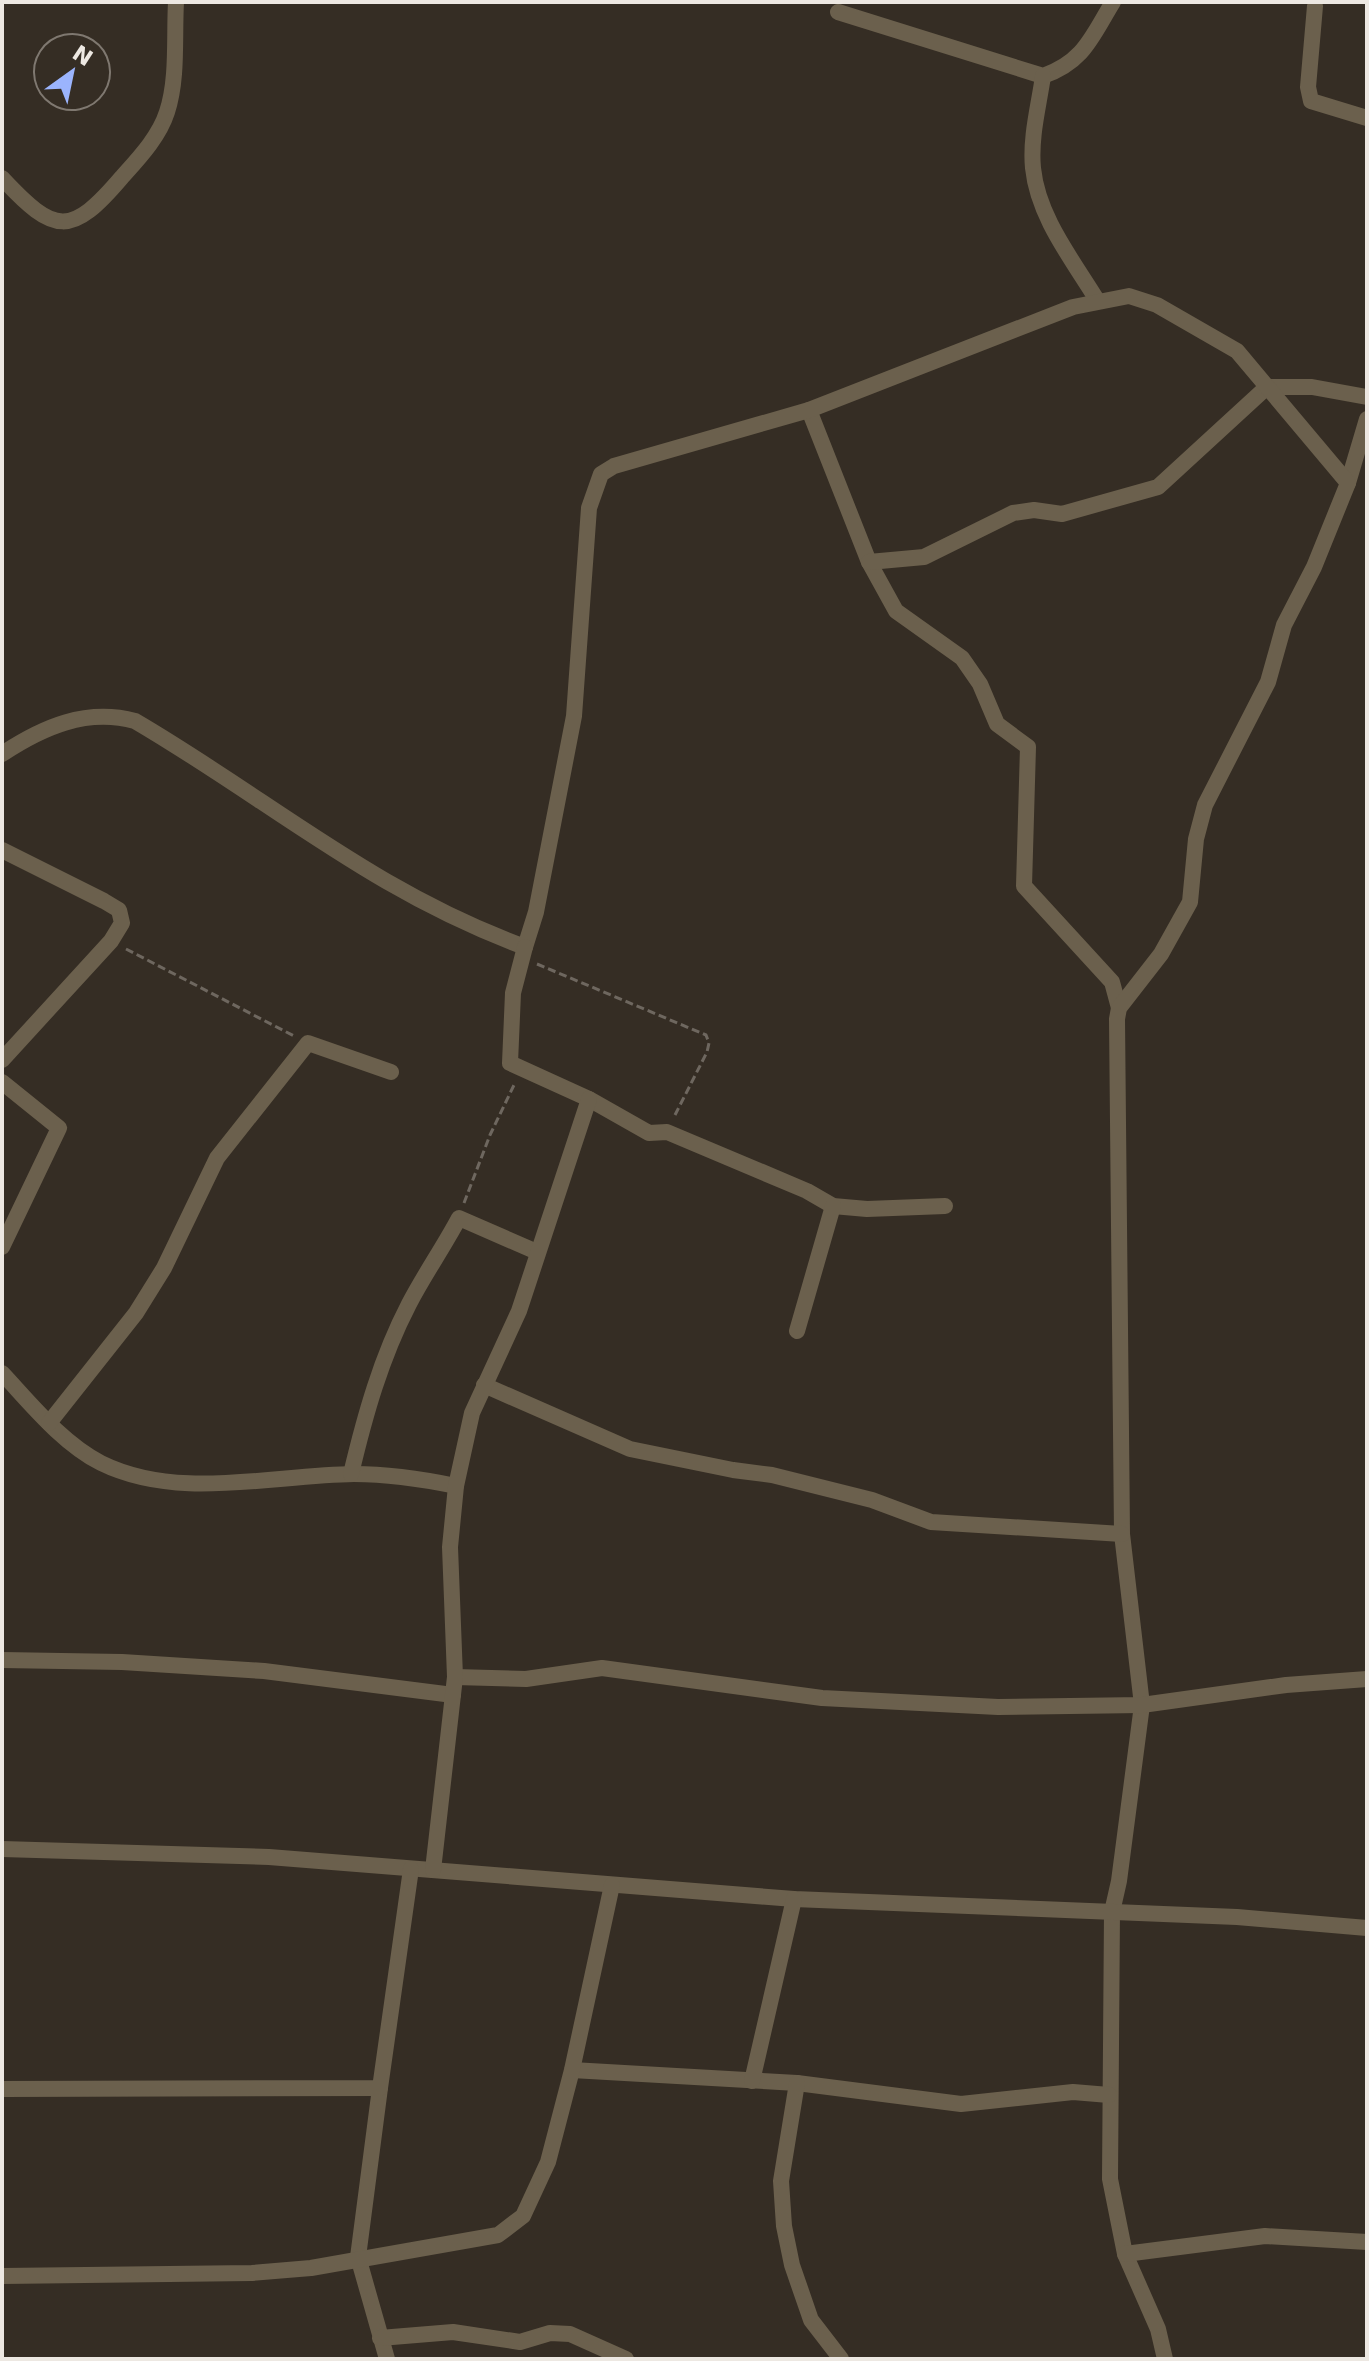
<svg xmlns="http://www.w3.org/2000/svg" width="1369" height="2361" font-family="'DejaVu Sans',sans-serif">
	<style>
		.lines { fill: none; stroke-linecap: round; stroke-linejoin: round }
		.path { stroke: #6e675f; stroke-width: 3; stroke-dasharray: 8 4; stroke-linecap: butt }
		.street { stroke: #6b604d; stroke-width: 16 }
	</style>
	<rect width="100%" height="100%" fill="#352d24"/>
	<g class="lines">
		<!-- path -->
		<g class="path">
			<polyline points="126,949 294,1036"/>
			<polyline points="537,964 706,1035 709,1043 707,1052 675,1115"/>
			<polyline points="464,1203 490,1135 514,1085"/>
		</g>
		<!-- street -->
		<g class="street">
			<polyline points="1315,6 1308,87 1311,101 1367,118"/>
			<path d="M838,12L1043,76C1084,62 1092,36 1113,2"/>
			<path d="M1043,76C1039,105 1030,137 1033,168C1038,217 1072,259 1097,300"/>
			<path d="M2,178C55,235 71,237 122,177C139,158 159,137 167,112C178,79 174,37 176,2"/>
			<polyline points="809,410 869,562 896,611 962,658 980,684 997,724 1028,747 1024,886 1112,982 1119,1008"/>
			<polyline points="1348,483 1367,419"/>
			<polyline points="869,562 924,557 1013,513 1034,510 1062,514 1158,487 1267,387 1312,387 1367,397"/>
			<path d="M2,754C43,727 86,708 135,721C270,800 374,892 525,947L536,912L574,716L589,508L601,474L614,466L809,410L1073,307L1129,296L1157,305L1237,351L1348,483L1314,567L1284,625L1268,682L1205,805L1196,839L1190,902L1161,954L1119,1008L1117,1019L1122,1534L1142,1705L1119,1881L1112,1912L1110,2179L1125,2254L1158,2329L1165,2359"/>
			<polyline points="2,850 104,901 119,910 122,923 111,941 2,1060"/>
			<polyline points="525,947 513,993 510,1063 589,1099 649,1133 667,1132 807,1191 833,1206 867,1209 945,1206"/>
			<polyline points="2,1082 59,1128 2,1247"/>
			<polyline points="797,1331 833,1206"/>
			<path d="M2,1373C31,1404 62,1443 101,1463C178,1501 271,1475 354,1474C388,1474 422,1479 456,1486"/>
			<polyline points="484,1385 630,1449 733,1470 772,1475 872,1500 931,1522 1122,1534"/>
			<polyline points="49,1423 136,1313 164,1268 217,1158 308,1043 391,1072"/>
			<path d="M351,1474C365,1415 381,1358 409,1304C424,1275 443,1248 459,1218L537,1252"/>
			<polyline points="2,1660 122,1662 264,1671 453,1695"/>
			<polyline points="455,1677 526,1679 602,1668 822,1698 998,1707 1142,1705 1286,1685 1367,1679"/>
			<polyline points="2,1849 269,1857 794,1899 1237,1917 1367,1928"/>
			<polyline points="433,1870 455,1677 450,1547 456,1486 472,1413 519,1311 589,1099"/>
			<polyline points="572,2070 797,2083 961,2104 1073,2092 1109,2095"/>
			<polyline points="752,2081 794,1899"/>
			<polyline points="797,2083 781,2181 784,2226 792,2265 811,2320 841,2359"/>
			<polyline points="380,2088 358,2257 387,2359"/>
			<polyline points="2,2089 380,2088 411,1869"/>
			<polyline points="1125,2254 1265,2236 1367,2242"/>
			<polyline points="2,2276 252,2273 311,2268 498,2235 523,2216 548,2162 572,2070 612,1885"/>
			<polyline points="380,2338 453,2332 520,2342 550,2333 570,2334 626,2359"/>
		</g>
	</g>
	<!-- border -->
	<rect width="1369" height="2361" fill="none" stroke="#ede8e2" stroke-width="8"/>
	<!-- north arrow -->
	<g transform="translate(72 72) rotate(33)"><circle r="38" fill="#352d24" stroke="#7f7870" stroke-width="2"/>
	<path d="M0-6L14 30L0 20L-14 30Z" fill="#9bb4fd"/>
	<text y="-12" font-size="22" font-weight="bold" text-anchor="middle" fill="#ede8e2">N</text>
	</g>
</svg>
